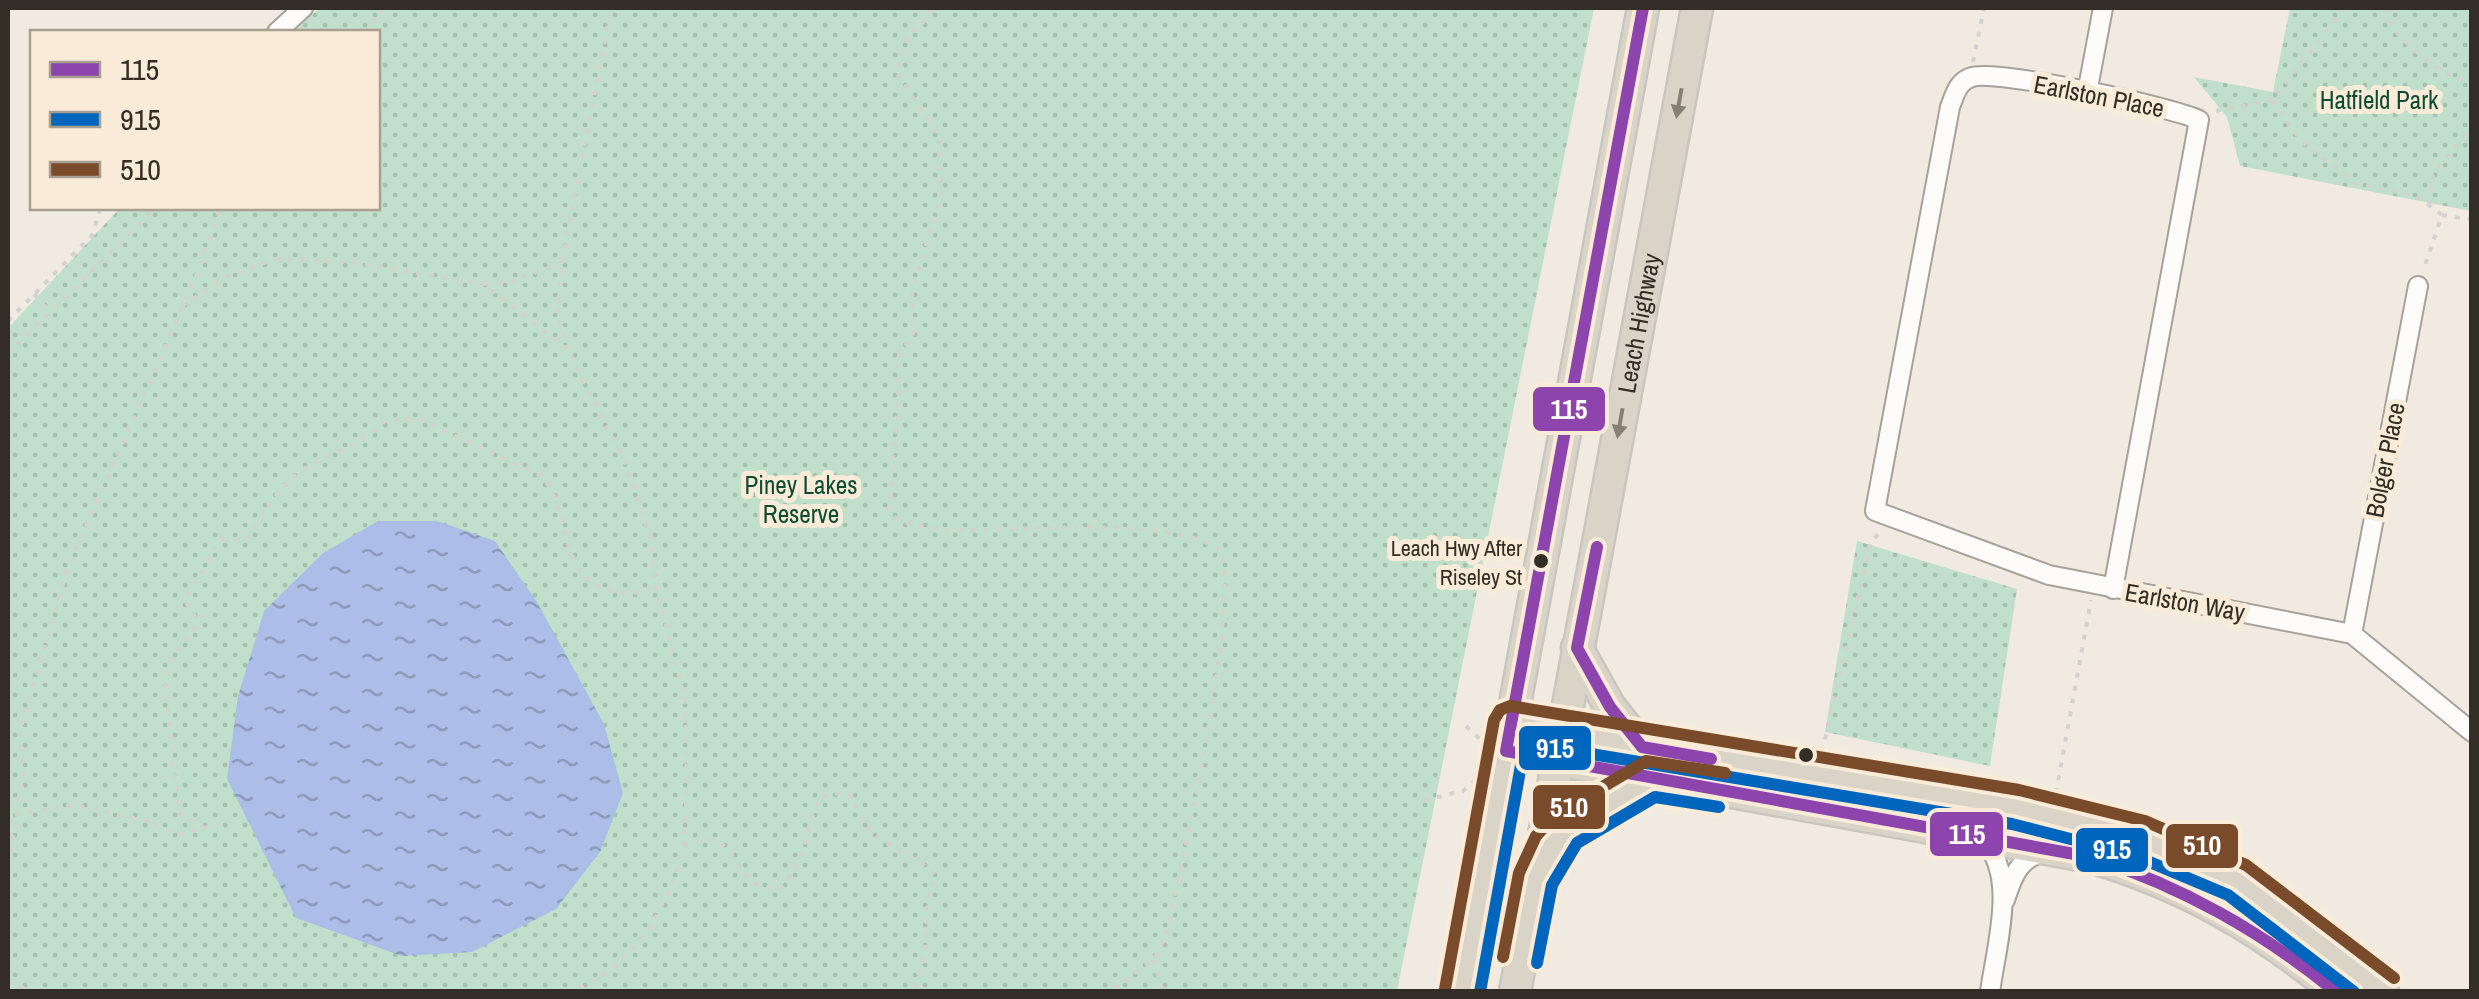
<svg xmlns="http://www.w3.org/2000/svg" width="2479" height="999" font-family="'Archivo Narrow',sans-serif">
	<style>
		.park { fill: url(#park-dots) }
		.water { fill: url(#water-ripples) }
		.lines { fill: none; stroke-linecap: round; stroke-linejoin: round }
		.minor-casing { stroke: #a7a19a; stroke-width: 22 }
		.trunk-casing { stroke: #c9c6c0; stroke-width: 35 }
		.path { stroke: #d4d2cf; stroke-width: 4; stroke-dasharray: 5 8; stroke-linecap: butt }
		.minor { stroke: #fdfcfa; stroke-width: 18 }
		.trunk { stroke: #dad4c8; stroke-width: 30 }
		.bus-1-casing { stroke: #f9ebd8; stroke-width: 20 }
		.bus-2-casing { stroke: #f9ebd8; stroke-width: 20 }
		.bus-3-casing { stroke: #f9ebd8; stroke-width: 20 }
		.bus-1 { stroke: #8e44ad; stroke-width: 12 }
		.bus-2 { stroke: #0065bd; stroke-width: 12 }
		.bus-3 { stroke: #7a4b2a; stroke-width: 12 }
		.oneway { fill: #868076 }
		.bus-dot { fill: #322d25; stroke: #f9ebd8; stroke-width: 4 }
		.labels { text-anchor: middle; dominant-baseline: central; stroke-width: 10; stroke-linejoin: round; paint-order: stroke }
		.bus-label { font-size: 22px; fill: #322d25; stroke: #f9ebd8; text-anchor: end }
		.street-label { font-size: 25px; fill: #322d25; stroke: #f9ebd8 }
		.park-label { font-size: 25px; fill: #0a4c33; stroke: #f9ebd8 }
		.line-badge { stroke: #f9ebd8; stroke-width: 4 }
		.badge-label { font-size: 28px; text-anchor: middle; font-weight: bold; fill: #fff }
	</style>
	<defs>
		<pattern id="park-dots" width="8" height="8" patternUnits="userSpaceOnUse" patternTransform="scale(2.5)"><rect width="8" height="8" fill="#c1e0cb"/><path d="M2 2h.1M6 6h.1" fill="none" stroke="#a6c0ae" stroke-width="1.8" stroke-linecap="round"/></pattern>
		<pattern id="water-ripples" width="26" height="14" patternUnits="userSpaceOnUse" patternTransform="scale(2.5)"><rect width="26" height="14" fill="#acbee7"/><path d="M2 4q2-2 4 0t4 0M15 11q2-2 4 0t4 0" fill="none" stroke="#8d9bbb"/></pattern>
	</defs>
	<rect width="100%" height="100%" fill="#f1eae0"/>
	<!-- park -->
	<g class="park">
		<polygon points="319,8 1594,8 1397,991 8,991 8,328 120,208 378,208 378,32 294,32"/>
		<polygon points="2290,8 2471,8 2471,211 2240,166 2227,117 2194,77 2273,92"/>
		<polygon points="1857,541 2017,589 1990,766 1825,732"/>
	</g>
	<!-- water -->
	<polygon class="water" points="378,521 437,521 495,541 537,602 604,724 623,793 600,852 556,909 472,952 402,956 296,918 227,779 238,696 264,611 323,553"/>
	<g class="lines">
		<defs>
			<g id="minor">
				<polyline points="277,32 303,8"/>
				<polyline points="2087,93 2103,8"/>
				<path d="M2113,589L2199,120C2173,107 1995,69 1972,77C1958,81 1955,94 1950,107L1875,511L2049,575L2352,634L2472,732"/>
				<polyline points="2352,634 2418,286"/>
				<path d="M1982,839C2019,874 1996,946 1990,992"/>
				<path d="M2005,900C2013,875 2019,858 2046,851"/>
			</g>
			<g id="trunk">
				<polyline points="1577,648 1610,707 1642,747"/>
				<polyline points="1511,723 2016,807 2139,838 2236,880 2285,913 2383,992"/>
				<path d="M1506,751L2091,857C2187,886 2260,928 2337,992"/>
				<polyline points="1539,858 1580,817 1628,798 1650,778"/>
				<polyline points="1462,992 1643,8"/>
				<path id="s1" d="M1515,992L1697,8"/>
			</g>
		</defs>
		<!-- minor casing -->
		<use href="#minor" class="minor-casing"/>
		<!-- trunk casing -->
		<use href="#trunk" class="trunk-casing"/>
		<!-- path -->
		<g class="path">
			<path d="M930,8L927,19L908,34L896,72L939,137L942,191L912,292L913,334L896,360L899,382L889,513C916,535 974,529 1008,529C1051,528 1188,521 1218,550C1246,577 1178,887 1165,938L1153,960L1108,992"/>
			<path d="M2385,8C2387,35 2446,79 2472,83"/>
			<polyline points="363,32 385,8"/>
			<polyline points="1973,62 1984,8"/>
			<polyline points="2272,100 2301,141 2355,183 2417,196 2442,215 2424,268"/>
			<polyline points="2216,111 2272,100 2345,8"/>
			<polyline points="2429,205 2433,175 2472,125"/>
			<polyline points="2442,215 2472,220"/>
			<polyline points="484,284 510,282 561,263"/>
			<polyline points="34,294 50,312"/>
			<polyline points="182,306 228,276 275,259 349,262 484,284 568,350 626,465 650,538 658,595 685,698 687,791 683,846 675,877 653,923 629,953 598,978 568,992"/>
			<polyline points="8,321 93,234 100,208"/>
			<polyline points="568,350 557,316 562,262 611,8"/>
			<polyline points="8,354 155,208"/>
			<polyline points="1466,726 1484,743"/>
			<polyline points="1822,752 1871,542 1881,531"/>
			<polyline points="2056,793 2091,600"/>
			<polyline points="1424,800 1463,791 1475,781"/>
			<path d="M15,815L73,805L149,821L175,835L204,828L179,813L165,684L172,659L194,629L196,618L185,601L220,539H246C264,516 276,487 301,471C328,453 361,446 383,422L417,418L540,475C573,506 555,576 610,591C627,595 641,594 656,585"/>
			<polyline points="204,828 218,824"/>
			<path d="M683,846C745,818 726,894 781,888L798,865L818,800L830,793L849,794L872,834L932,870L936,877L928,897L926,943L914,992"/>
			<polyline points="8,866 23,776 20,731 68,567 198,271 220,208"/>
			<polyline points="1153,960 1163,992"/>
			<polyline points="8,980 31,992"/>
		</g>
		<!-- minor -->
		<use href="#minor" class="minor"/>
		<!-- trunk -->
		<use href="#trunk" class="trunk"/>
		<defs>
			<g id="bus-1">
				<path d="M1643,8L1506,751L2091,857C2183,887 2261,931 2336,992"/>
				<polyline points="1597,547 1577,648 1610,707 1642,747 1711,759"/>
			</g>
			<g id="bus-2">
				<polyline points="1537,963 1552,885 1577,843 1655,797 1719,807"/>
				<polyline points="1480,992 1525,743 2012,824 2133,855 2228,895 2354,992"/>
			</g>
			<g id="bus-3">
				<polyline points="1503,957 1519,873 1536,836 1554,816 1646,761 1725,773"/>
				<polyline points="1445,989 1494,720 1500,710 1510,706 2019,790 2145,821 2246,865 2394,978"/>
			</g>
		</defs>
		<!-- bus-1 casing -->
		<use href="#bus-1" class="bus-1-casing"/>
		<!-- bus-2 casing -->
		<use href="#bus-2" class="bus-2-casing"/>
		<!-- bus-3 casing -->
		<use href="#bus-3" class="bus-3-casing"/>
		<!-- bus-1 -->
		<use href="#bus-1" class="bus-1"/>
		<!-- bus-2 -->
		<use href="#bus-2" class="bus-2"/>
		<!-- bus-3 -->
		<use href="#bus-3" class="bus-3"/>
	</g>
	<!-- one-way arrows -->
	<defs><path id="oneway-solid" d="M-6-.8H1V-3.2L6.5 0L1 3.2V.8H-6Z" transform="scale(2.5)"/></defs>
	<g class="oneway">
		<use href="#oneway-solid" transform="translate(1679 103) rotate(100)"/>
		<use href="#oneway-solid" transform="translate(1620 423) rotate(100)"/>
	</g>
	<!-- markers -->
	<g class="bus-dot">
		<circle cx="1541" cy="561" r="9"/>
		<circle cx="1806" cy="755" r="9"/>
	</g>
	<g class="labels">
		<!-- bus labels -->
		<g class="bus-label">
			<text x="1522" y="548">Leach Hwy After<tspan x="1522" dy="29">Riseley St</tspan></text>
		</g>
		<!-- street labels -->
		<g class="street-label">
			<text transform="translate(2099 96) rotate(11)">Earlston Place</text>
			<text stroke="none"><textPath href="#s1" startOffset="680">Leach Highway</textPath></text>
			<text transform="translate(2385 460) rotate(-79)">Bolger Place</text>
			<text transform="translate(2185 602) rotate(10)">Earlston Way</text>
		</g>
		<!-- park labels -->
		<g class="park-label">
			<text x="2379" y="100">Hatfield Park</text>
			<text x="801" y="485">Piney Lakes<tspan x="801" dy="29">Reserve</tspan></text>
		</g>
	</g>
	<g class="line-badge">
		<rect x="1531" y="385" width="76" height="48" rx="10" fill="#8e44ad"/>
		<rect x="1517" y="724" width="76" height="48" rx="10" fill="#0065bd"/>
		<rect x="1531" y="783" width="76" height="48" rx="10" fill="#7a4b2a"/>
		<rect x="1928" y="810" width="77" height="48" rx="10" fill="#8e44ad"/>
		<rect x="2164" y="822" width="76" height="48" rx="10" fill="#7a4b2a"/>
		<rect x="2074" y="826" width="76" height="48" rx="10" fill="#0065bd"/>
	</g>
	<g class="badge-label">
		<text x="1569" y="419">115</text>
		<text x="1555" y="758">915</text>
		<text x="1569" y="817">510</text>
		<text x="1967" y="844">115</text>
		<text x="2202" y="855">510</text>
		<text x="2112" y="859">915</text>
	</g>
	<!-- border -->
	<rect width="2479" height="999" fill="none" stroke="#322d25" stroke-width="20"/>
	<!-- legend -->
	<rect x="30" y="30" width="350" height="180" fill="#f9ebd8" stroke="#a99f90" stroke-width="2.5"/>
	<rect x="50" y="62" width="50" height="15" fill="#8e44ad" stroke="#a99f90" stroke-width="2.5"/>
	<text x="120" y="80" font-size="30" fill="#322d25">115</text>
	<rect x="50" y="112" width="50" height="15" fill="#0065bd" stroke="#a99f90" stroke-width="2.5"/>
	<text x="120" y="130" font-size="30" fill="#322d25">915</text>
	<rect x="50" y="162" width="50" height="15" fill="#7a4b2a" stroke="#a99f90" stroke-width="2.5"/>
	<text x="120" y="180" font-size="30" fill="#322d25">510</text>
</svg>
